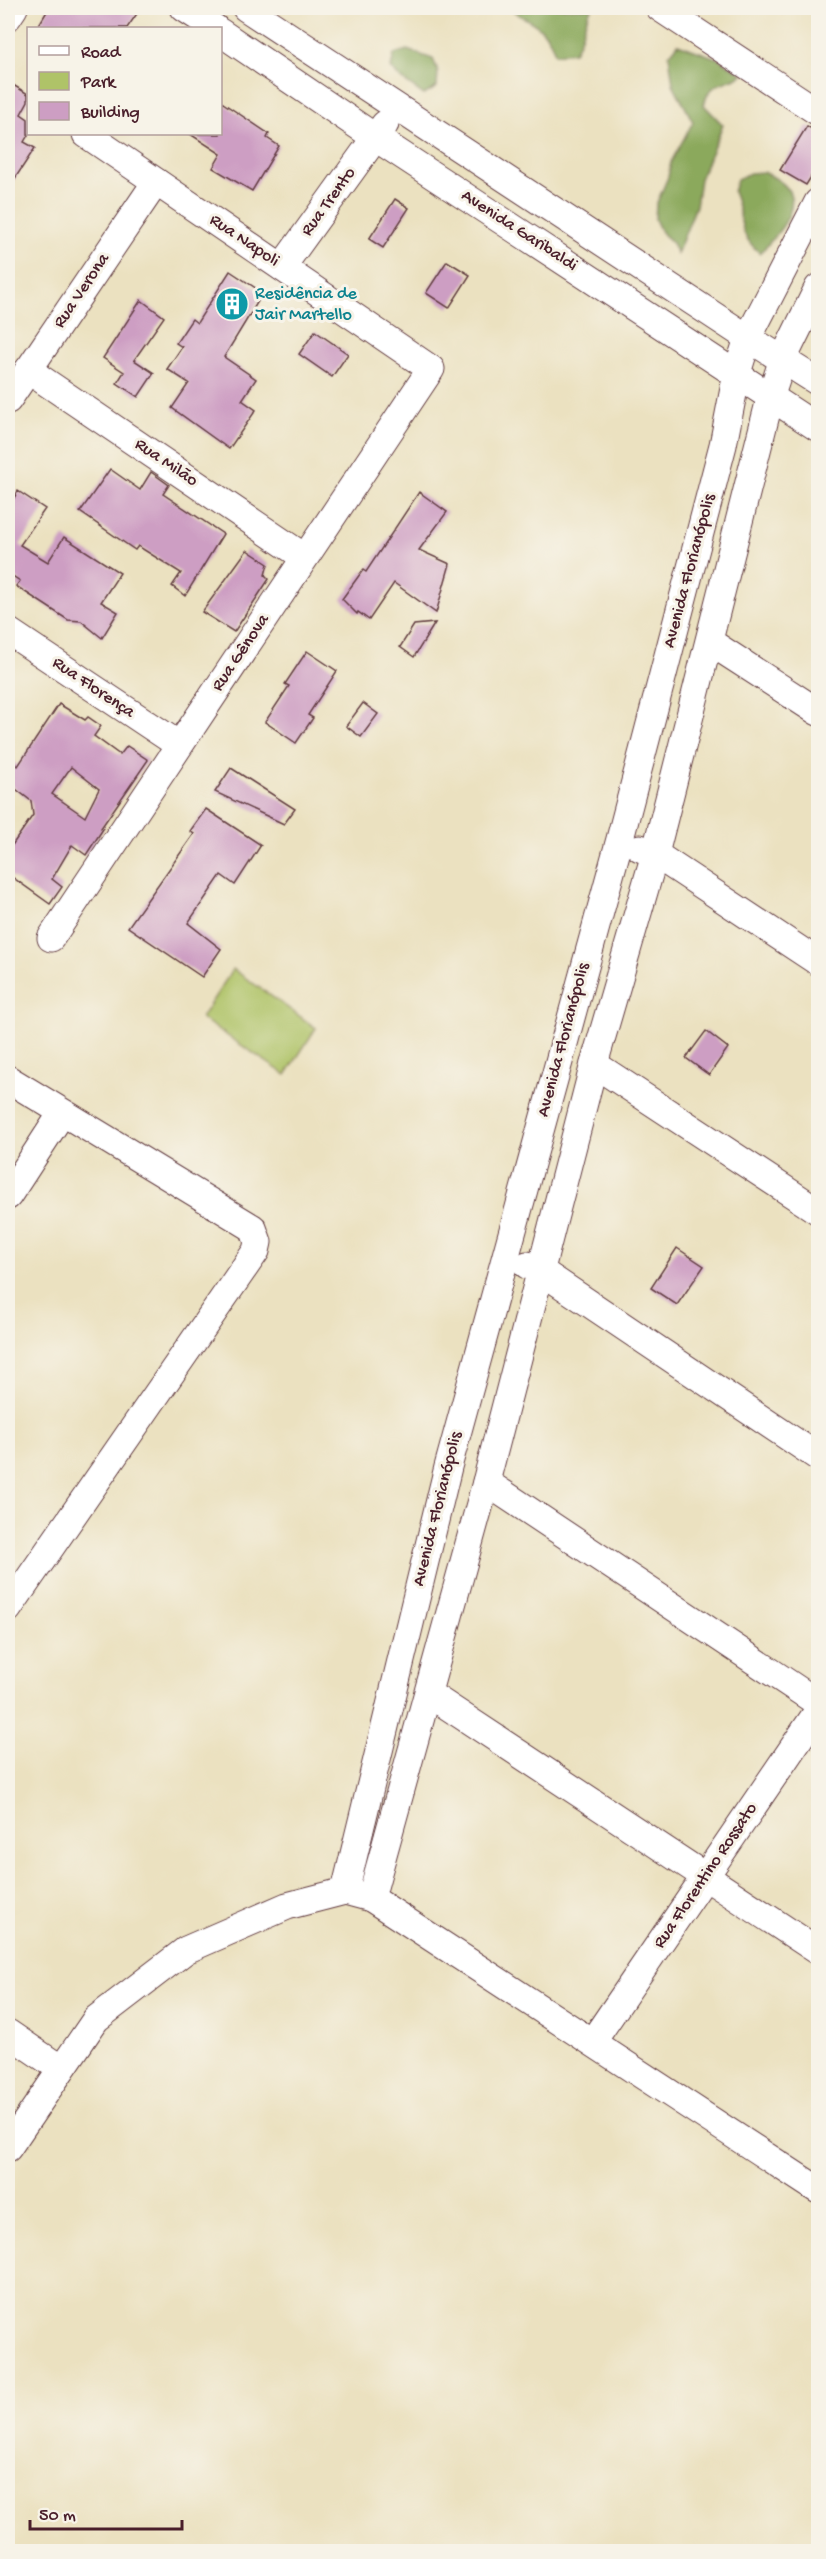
<svg xmlns="http://www.w3.org/2000/svg" width="826" height="2559" font-family="'Gochi Hand',sans-serif">
	<style>
		.green { fill: #afc368; stroke: #7c714a; stroke-width: 1.5 }
		.forest { fill: #8ba95c; stroke: #6a6444; stroke-width: 1.5 }
		.building { fill: #cd9ec3; fill-rule: evenodd }
		.lines { fill: none; stroke-linecap: round; stroke-linejoin: round }
		.minor-casing { stroke: #623c41; stroke-width: 29 }
		.minor { stroke: #fff; stroke-width: 27 }
		.labels { text-anchor: middle; dominant-baseline: central; stroke-width: 6; stroke-linejoin: round; paint-order: stroke }
		.street-label { font-size: 18px; fill: #4a1f2b; stroke: #f7f3e8 }
		.culture-label { font-size: 18px; fill: #0d838f; stroke: #f7f3e8; text-anchor: start }
	</style>
	<rect width="100%" height="100%" fill="#f7f3e8"/>
	<filter id="ink" filterUnits="userSpaceOnUse"><feTurbulence type="fractalNoise" baseFrequency=".0167" numOctaves="2"/><feDisplacementMap in="SourceGraphic" scale="12" xChannelSelector="R" yChannelSelector="G"/><feConvolveMatrix kernelMatrix="1 2 1 2 8 2 1 2 1" color-interpolation-filters="sRGB"/></filter>
	<filter id="wash" filterUnits="userSpaceOnUse"><feTurbulence type="fractalNoise" baseFrequency=".008" numOctaves="4" result="noise"/><feDisplacementMap in="SourceGraphic" scale="24" xChannelSelector="R" yChannelSelector="G"/><feGaussianBlur stdDeviation="1.35" result="paint"/><feColorMatrix in="noise" values="0 0 0 0 0 0 0 0 0 0 0 0 0 0 0 0 0 1.4 0 .05"/><feComposite in="paint" operator="in"/></filter>
	<g filter="url(#wash)">
		<rect width="100%" height="100%" fill="#ebe1c0"/>
		<!-- green -->
		<polygon class="green" points="233,969 316,1028 286,1075 201,1018"/>
		<!-- forest -->
		<g class="forest">
			<path d="M509,8H592C585,14 584,38 574,52L555,54C547,24 530,24 509,8Z"/>
			<path d="M678,44L719,59L743,74C724,86 710,80 704,105L723,125L700,179L696,206L677,254L671,241L661,232L655,219L656,205L668,177L671,162L693,122L673,84L669,55Z"/>
			<polygon points="407,50 433,59 438,71 437,87 424,95 400,78 391,68 394,54"/>
			<path d="M764,172C772,176 782,181 787,188C803,210 773,239 760,253C735,232 745,218 733,192L737,179L750,173Z"/>
		</g>
		<g id="blocks">
			<!-- building -->
			<g class="building">
				<polygon points="49,8 141,8 127,28 37,28"/>
				<polygon points="13,85 28,94 28,101 21,114 28,119 28,135 24,142 35,148 8,189 8,94"/>
				<polygon points="220,101 269,134 267,138 279,146 252,191 213,168 221,154 190,134 220,134"/>
				<polygon points="807,126 819,133 819,164 806,185 780,170"/>
				<polygon points="395,199 409,208 383,248 369,239"/>
				<polygon points="447,261 470,275 449,308 426,293"/>
				<polygon points="230,271 263,293 224,357 256,379 242,400 256,410 229,449 172,408 189,383 167,369 182,347 176,343 192,319 197,323"/>
				<polygon points="141,300 164,317 134,360 154,373 138,397 117,383 124,372 103,358"/>
				<polygon points="315,331 348,354 332,377 299,354"/>
				<polygon points="110,469 140,490 151,472 169,485 163,494 223,534 185,596 172,586 181,573 138,546 135,550 80,512"/>
				<polygon points="18,491 45,509 20,545 48,562 64,537 120,573 101,602 118,612 102,638 81,621 68,620 16,586 20,581 8,573 8,508"/>
				<polygon points="419,492 447,512 419,550 450,564 436,613 394,583 369,620 358,612 357,614 342,599 363,570 366,572"/>
				<polygon points="247,550 268,564 265,575 269,579 234,632 202,612"/>
				<polygon points="435,623 414,657 400,647 414,625"/>
				<polygon points="307,651 337,671 308,715 313,718 296,743 265,722 289,686 285,684"/>
				<polygon points="363,703 378,714 361,737 346,726"/>
				<path d="M59,704L85,720L88,717L101,726L94,736L120,755L127,746L148,760L101,828L103,829L86,855L72,845L52,879L62,887L50,904L8,874V851L33,815L31,801L8,783V758L18,766ZM71,767L99,789L85,817L52,794Z"/>
				<polygon points="231,768 295,809 284,824 215,792"/>
				<polygon points="206,809 261,845 235,885 221,875 188,923 221,949 202,977 128,927 194,834 190,831"/>
				<polygon points="706,1031 728,1048 709,1075 686,1058"/>
				<polygon points="677,1248 704,1266 677,1305 651,1288"/>
			</g>
		</g>
	</g>
	<g filter="url(#ink)">
		<use href="#blocks" fill-opacity="0" stroke="#623c41" stroke-width="1.5"/>
		<g class="lines">
			<defs>
				<g id="minor">
					<polyline points="184,8 215,28"/>
					<polyline points="246,8 748,338 818,382"/>
					<polyline points="660,8 818,112"/>
					<polyline points="8,17 14,8"/>
					<polyline points="220,32 376,138 818,428"/>
					<polyline points="282,267 385,124"/>
					<polyline points="28,370 304,557"/>
					<polyline points="8,400 156,182"/>
					<polyline points="8,631 179,745"/>
					<polyline points="710,642 818,712"/>
					<polyline points="640,848 655,854 818,962"/>
					<polyline points="51,938 431,369 86,134"/>
					<polyline points="594,1064 818,1211"/>
					<polyline points="8,1079 253,1228 258,1242 256,1251 8,1609"/>
					<polyline points="8,1196 62,1113"/>
					<polyline points="527,1265 541,1271 818,1457"/>
					<polyline points="486,1482 818,1703"/>
					<polyline points="429,1694 818,1951"/>
					<polyline points="345,1891 448,1467 620,839 723,445 737,373 748,338 818,202"/>
					<polyline points="371,1898 486,1482 594,1064 655,854 771,395 783,359 818,288"/>
					<polyline points="8,2033 61,2069"/>
					<polyline points="593,2041 818,1711"/>
					<polyline points="8,2148 96,2019 186,1950 287,1906 345,1891 371,1898 818,2190"/>
				</g>
			</defs>
			<!-- minor casing -->
			<use href="#minor" class="minor-casing"/>
			<!-- minor -->
			<use href="#minor" class="minor"/>
		</g>
	</g>
	<!-- icons -->
	<defs>
		<symbol id="building-disc" viewBox="-11 -11 22 22"><circle r="9.5" fill="#0f9aa8" stroke="#f7f3e8"/><path d="M-4-6H4V6H1V3H-1V6H-4ZM-2.5-4.3h1.7v1.8h-1.7ZM.8-4.3h1.7v1.8H.8ZM-2.5-1h1.7V.8h-1.7ZM.8-1h1.7V.8H.8Z" fill="#fff"/></symbol>
	</defs>
	<g fill-rule="evenodd">
		<use href="#building-disc" x="213" y="285" width="38" height="38"/>
	</g>
	<g class="labels">
		<!-- street labels -->
		<g class="street-label">
			<text transform="translate(329 202) rotate(-54)">Rua Trento</text>
			<text transform="translate(519 231) rotate(33)">Avenida Garibaldi</text>
			<text transform="translate(244 241) rotate(34)">Rua Napoli</text>
			<text transform="translate(82 291) rotate(-56)">Rua Verona</text>
			<text transform="translate(166 463) rotate(34)">Rua Milão</text>
			<text transform="translate(690 571) rotate(-75)">Avenida Florianópolis</text>
			<text transform="translate(241 653) rotate(-56)">Rua Gênova</text>
			<text transform="translate(93 688) rotate(34)">Rua Florença</text>
			<text transform="translate(564 1040) rotate(-75)">Avenida Florianópolis</text>
			<text transform="translate(438 1509) rotate(-76)">Avenida Florianópolis</text>
			<text transform="translate(706 1876) rotate(-56)">Rua Florentino Rossato</text>
		</g>
		<!-- culture labels -->
		<g class="culture-label">
			<text x="255" y="294">Residência de<tspan x="255" dy="21">Jair Martello</tspan></text>
		</g>
	</g>
	<!-- margin -->
	<rect width="826" height="2559" fill="none" stroke="#f7f3e8" stroke-width="30"/>
	<!-- legend -->
	<rect x="27" y="27" width="195" height="108" fill="#f7f3e8" stroke="#b29e9c" stroke-width="1.5"/>
	<rect x="39" y="46" width="30" height="9" fill="#ffffff" stroke="#b29e9c" stroke-width="1.5"/>
	<text x="81" y="57" font-size="18" fill="#4a1f2b">Road</text>
	<rect x="39" y="72" width="30" height="18" fill="#afc368" stroke="#b29e9c" stroke-width="1.5"/>
	<text x="81" y="87" font-size="18" fill="#4a1f2b">Park</text>
	<rect x="39" y="102" width="30" height="18" fill="#cd9ec3" stroke="#b29e9c" stroke-width="1.5"/>
	<text x="81" y="117" font-size="18" fill="#4a1f2b">Building</text>
	<!-- scale -->
	<path d="M30 2520v9h152v-9" fill="none" stroke="#4a1f2b" stroke-width="3"/>
	<text x="39" y="2520" font-size="18" fill="#4a1f2b" stroke="#f7f3e8" stroke-width="4.5" paint-order="stroke">50 m</text>
</svg>
